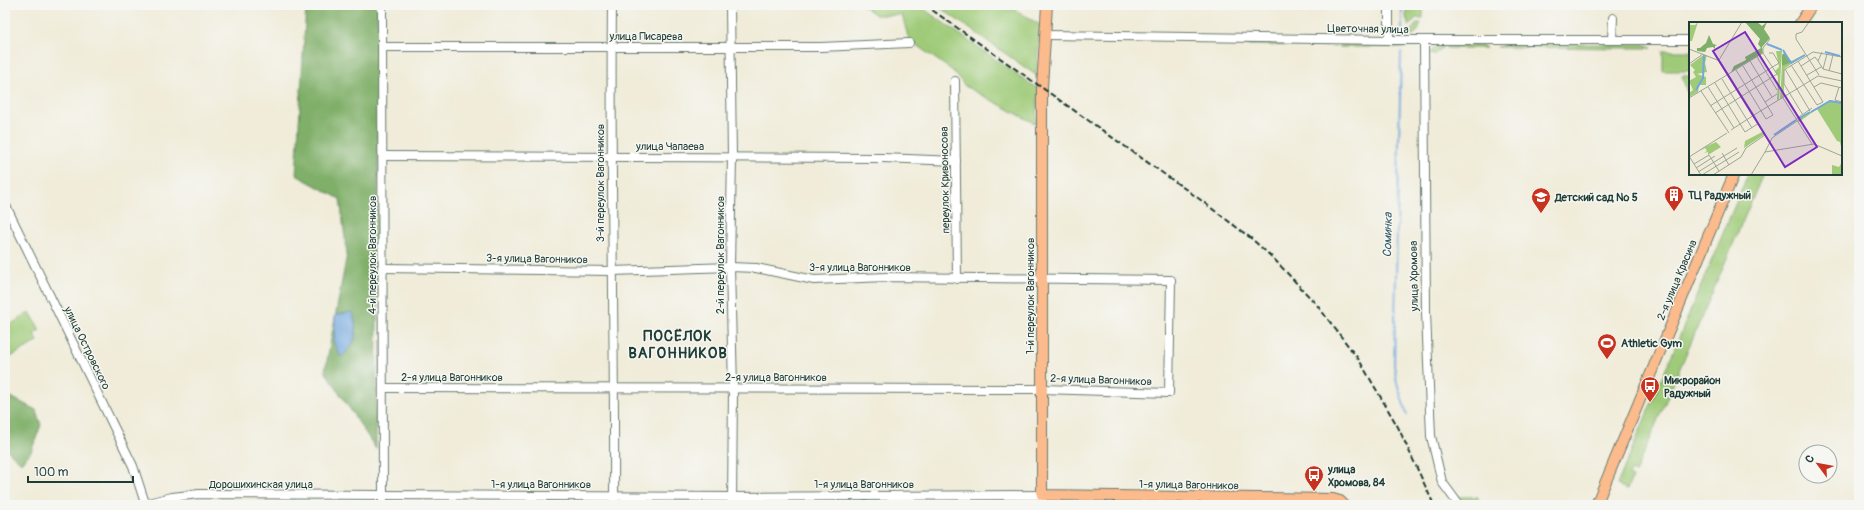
<svg xmlns="http://www.w3.org/2000/svg" width="1864" height="510" font-family="Pangolin,sans-serif">
	<style>
		.green { fill: #9fcb78; stroke: #5f8456 }
		.forest { fill: #7faf68; stroke: #4f764e }
		.water { fill: #73a7e0; stroke: #49728a }
		.lines { fill: none; stroke-linecap: round; stroke-linejoin: round }
		.stream { stroke: #73a7e0; stroke-width: 2 }
		.minor-casing { stroke: #687a6e; stroke-width: 10 }
		.major-casing { stroke: #687a6e; stroke-width: 12 }
		.minor { stroke: #fff; stroke-width: 8 }
		.major { stroke: #fbbb8c; stroke-width: 10 }
		.rail { stroke: #1f3d34; stroke-width: 2; stroke-dasharray: 6 3; stroke-linecap: butt }
		.labels { text-anchor: middle; dominant-baseline: central; stroke-width: 3; stroke-linejoin: round; paint-order: stroke }
		.street-label { font-size: 11px; fill: #1f3d34; stroke: #f6f6f2 }
		.poi-label { font-size: 11px; font-weight: bold; fill: #1f3d34; stroke: #f6f6f2; text-anchor: start }
		.water-label { font-size: 12px; font-style: italic; fill: #385d68; stroke: #f6f6f2 }
		.district-label { font-size: 15px; font-weight: bold; letter-spacing: 1px; fill: #1f3d34; stroke: #f6f6f2 }
		.inset-river { fill: none; stroke: #73a7e0; stroke-width: 2 }
		.inset-road { fill: none; stroke: #9ca697; stroke-width: 1 }
		.view { fill: #7b2cbf; fill-opacity: 0.15; stroke: #7b2cbf; stroke-width: 2 }
		.inset-edge { fill: none; stroke: #1f3d34; stroke-width: 2 }
	</style>
	<rect width="100%" height="100%" fill="#f6f6f2"/>
	<filter id="ink" filterUnits="userSpaceOnUse"><feTurbulence type="fractalNoise" baseFrequency=".025" numOctaves="2"/><feDisplacementMap in="SourceGraphic" scale="8" xChannelSelector="R" yChannelSelector="G"/><feConvolveMatrix kernelMatrix="1 2 1 2 8 2 1 2 1" color-interpolation-filters="sRGB"/></filter>
	<filter id="wash" filterUnits="userSpaceOnUse"><feTurbulence type="fractalNoise" baseFrequency=".012" numOctaves="4" result="noise"/><feDisplacementMap in="SourceGraphic" scale="16" xChannelSelector="R" yChannelSelector="G"/><feGaussianBlur stdDeviation="0.9" result="paint"/><feColorMatrix in="noise" values="0 0 0 0 0 0 0 0 0 0 0 0 0 0 0 0 0 1.4 0 .05"/><feComposite in="paint" operator="in"/></filter>
	<g filter="url(#wash)">
		<rect width="100%" height="100%" fill="#f0ecd9"/>
		<!-- green -->
		<g class="green">
			<polygon points="862,5 918,5 1038,89 1036,124 965,86 953,71 909,40 902,15 876,15"/>
			<polygon points="936,5 1008,5 1040,25 1036,75"/>
			<polygon points="1407,5 1423,5 1423,18 1416,18 1409,26 1406,17"/>
			<polygon points="1417,23 1421,23 1418,31 1413,35 1409,34"/>
			<polygon points="1230,43 1319,44 1327,46 1251,45"/>
			<polygon points="1341,44 1406,45 1406,47 1338,47"/>
			<polygon points="1505,44 1644,44 1652,48 1497,47"/>
			<polygon points="1442,45 1442,48 1434,55 1429,54 1435,47"/>
			<polygon points="1446,45 1482,45 1486,48 1446,48"/>
			<rect x="1663" y="51" width="27" height="20"/>
			<polygon points="1682,76 1690,76 1690,103"/>
			<polygon points="1748,174 1763,174 1635,473 1631,471 1629,476 1632,478 1627,489 1617,485"/>
			<polygon points="30,312 40,330 34,334 38,341 7,359 5,356 5,328"/>
			<polygon points="1457,497 1478,497 1478,505 1464,505"/>
		</g>
		<!-- forest -->
		<g class="forest">
			<polygon points="306,5 377,5 379,70 376,449 325,371 347,254 340,199 296,175"/>
			<polygon points="5,394 36,410 41,425 31,452 21,463 5,448 5,433 8,432 5,421"/>
		</g>
		<!-- water -->
		<path class="water" d="M353,312C358,334 358,341 341,357L334,344L335,315Z"/>
		<g class="lines">
			<!-- stream -->
			<g class="stream">
				<polyline points="1402,29 1402,5"/>
				<polyline points="1401,52 1394,365 1397,383 1407,415"/>
			</g>
		</g>
	</g>
	<g filter="url(#ink)">
		<g class="lines">
			<defs>
				<g id="minor">
					<polyline points="382,5 383,505"/>
					<path d="M612,5C610,172 615,338 614,505"/>
					<polyline points="730,5 732,157 730,267 733,388 732,505"/>
					<polyline points="1389,5 1389,40"/>
					<polyline points="1047,35 1389,40 1690,40"/>
					<polyline points="1424,40 1426,312 1431,436 1442,482 1459,505"/>
					<polyline points="1612,40 1613,18"/>
					<polyline points="383,47 821,47 909,43"/>
					<polyline points="955,81 957,279"/>
					<polyline points="383,156 883,158 956,161"/>
					<polyline points="5,204 133,466 145,503"/>
					<polyline points="382,268 612,271 730,267 756,268 814,280 886,277 1171,280 1169,393 1042,389 383,388"/>
					<polyline points="140,505 172,497 199,494 732,497 1042,495 1042,505"/>
				</g>
				<g id="major">
					<polyline points="1047,5 1042,87 1042,495 1333,499 1340,501 1344,505"/>
					<polyline points="1800,23 1812,5"/>
					<polyline points="1596,505 1734,174"/>
				</g>
			</defs>
			<!-- minor casing -->
			<use href="#minor" class="minor-casing"/>
			<!-- major casing -->
			<use href="#major" class="major-casing"/>
			<!-- minor -->
			<use href="#minor" class="minor"/>
			<!-- major -->
			<use href="#major" class="major"/>
			<!-- rail -->
			<polyline class="rail" points="925,5 1198,198 1252,239 1274,259 1317,305 1359,360 1398,427 1434,505"/>
		</g>
	</g>
	<!-- icons -->
	<defs>
		<symbol id="building-pin" viewBox="-11 -11 22 30"><path d="M0 17L-7.5 6A9.5 9.5 0 1 1 7.5 6Z" fill="#c8321e" stroke="#f6f6f2"/><path d="M-4-6H4V6H1V3H-1V6H-4ZM-2.5-4.3h1.7v1.8h-1.7ZM.8-4.3h1.7v1.8H.8ZM-2.5-1h1.7V.8h-1.7ZM.8-1h1.7V.8H.8Z" fill="#fff"/></symbol>
		<symbol id="school-pin" viewBox="-11 -11 22 30"><path d="M0 17L-7.5 6A9.5 9.5 0 1 1 7.5 6Z" fill="#c8321e" stroke="#f6f6f2"/><path d="M0-5L7-2L0 1L-7-2ZM-4 1L0 2.5L4 1V4Q0 6-4 4Z" fill="#fff"/></symbol>
		<symbol id="stadium-pin" viewBox="-11 -11 22 30"><path d="M0 17L-7.5 6A9.5 9.5 0 1 1 7.5 6Z" fill="#c8321e" stroke="#f6f6f2"/><path d="M0-5a6.5 5 0 1 0 0 10a6.5 5 0 1 0 0-10ZM-3.5-1.8h7v3.6h-7Z" fill="#fff"/></symbol>
		<symbol id="bus-pin" viewBox="-11 -11 22 30"><path d="M0 17L-7.5 6A9.5 9.5 0 1 1 7.5 6Z" fill="#c8321e" stroke="#f6f6f2"/><path d="M-5-6H5V4H4V6H2V4H-2V6H-4V4H-5ZM-3.5-4V0h7V-4ZM-3.5 1.2v1.5H-2V1.2ZM2 1.2v1.5H3.5V1.2Z" fill="#fff"/></symbol>
	</defs>
	<g fill-rule="evenodd">
		<use href="#building-pin" x="1663" y="184" width="22" height="30"/>
		<use href="#school-pin" x="1530" y="186" width="22" height="30"/>
		<use href="#stadium-pin" x="1596" y="332" width="22" height="30"/>
		<use href="#bus-pin" x="1639" y="375" width="22" height="30"/>
		<use href="#bus-pin" x="1303" y="464" width="22" height="30"/>
	</g>
	<g class="labels">
		<!-- street labels -->
		<g class="street-label">
			<text transform="translate(1368 29) rotate(1)">Цветочная улица</text>
			<text x="646" y="36">улица Писарева</text>
			<text x="670" y="146">улица Чапаева</text>
			<text transform="translate(945 180) rotate(-91)">переулок Кривоносова</text>
			<text transform="translate(600 183) rotate(-90)">3-й переулок Вагонников</text>
			<text transform="translate(372 255) rotate(-90)">4-й переулок Вагонников</text>
			<text transform="translate(720 255) rotate(-90)">2-й переулок Вагонников</text>
			<text transform="translate(537 259) rotate(1)">3-я улица Вагонников</text>
			<text x="860" y="267">3-я улица Вагонников</text>
			<text transform="translate(1414 276) rotate(-91)">улица Хромова</text>
			<text transform="translate(1677 280) rotate(-67)">2-я улица Красина</text>
			<text transform="translate(1030 296) rotate(-90)">1-й переулок Вагонников</text>
			<text transform="translate(87 348) rotate(64)">улица Островского</text>
			<text x="452" y="377">2-я улица Вагонников</text>
			<text x="776" y="377">2-я улица Вагонников</text>
			<text transform="translate(1101 380) rotate(2)">2-я улица Вагонников</text>
			<text x="261" y="484">Дорошихинская улица</text>
			<text x="541" y="484">1-я улица Вагонников</text>
			<text x="864" y="484">1-я улица Вагонников</text>
			<text transform="translate(1189 485) rotate(1)">1-я улица Вагонников</text>
		</g>
		<!-- poi labels -->
		<g class="poi-label">
			<text x="1688" y="195">ТЦ Радужный</text>
			<text x="1555" y="197">Детский сад № 5</text>
			<text x="1621" y="343">Athletic Gym</text>
			<text x="1664" y="380">Микрорайон<tspan x="1664" dy="13">Радужный</tspan></text>
			<text x="1328" y="469">улица<tspan x="1328" dy="13">Хромова, 84</tspan></text>
		</g>
		<!-- water labels -->
		<g class="water-label">
			<text transform="translate(1388 235) rotate(-89)">Соминка</text>
		</g>
		<!-- district labels -->
		<g class="district-label">
			<text x="678" y="336">ПОСЁЛОК<tspan x="678" dy="17">ВАГОННИКОВ</tspan></text>
		</g>
	</g>
	<!-- overview -->
	<g transform="translate(1689 22)">
		<rect width="153" height="153" fill="#f0ecd9"/>
		<path d="M9,0L3,19H0V3H6ZM87,29H93L90,77L88,79L89,55L86,49L90,45ZM116,32L95,47V75L91,77L93,44ZM18,33L16,41L18,50L8,52L17,55V63H10L9,70L0,75V71L4,68L0,59L7,55L4,50L6,48L1,43L13,34ZM141,78L153,81V129L151,120L148,119L128,87L110,100L108,98ZM75,109L76,112L55,126L56,119ZM27,120L32,125L19,133V130L15,131L18,129L16,126L11,129L16,125ZM153,140L152,153H143V143L150,145Z" fill="#9fcb78"/>
		<path d="M56,0H68L73,4L78,0L75,7L81,16L73,25L74,31L42,50L45,44L57,38L56,35L72,26L69,22L71,17ZM20,13L24,22L28,23L26,24V27L24,25L18,26L16,30L8,29V26H11L17,21ZM95,31L103,40L93,44V33Z" fill="#7faf68"/>
		<path class="inset-river" d="M78,22L93,28M94,28L102,41L116,33M136,30L151,34M7,68L14,56L15,33M122,90L141,79L153,81M109,97L121,90M85,113L107,98"/>
		<path class="inset-road" d="M120,0L113,10L107,12V17L130,53M0,27L31,39L65,93L42,108M133,30L129,39L134,47L153,52M74,31V26L81,17M68,35L88,68M30,38L53,0M61,39L83,75M0,42L14,32M102,43L128,83L134,80L109,39M112,44L126,35L129,39M96,47L121,89M134,47L138,32M47,48L77,97L84,93L54,44M140,49L144,33M118,53L132,45M33,57L63,106M26,61L56,110L70,101M19,65L45,106M125,65L132,61L153,66M150,65L146,78L153,80M12,69L40,111M0,76L74,31M94,76L123,122M76,80L88,72M21,84L90,41L84,31H80M26,91L88,52L74,31M114,93L95,62V48L124,30L153,35M107,97L123,86M76,130L83,116L108,99M33,131L40,143M0,134L12,153M0,135L38,111M5,142L20,133L30,149M7,146L26,134M9,150L48,126M13,153L50,130M24,153L52,135L57,126L76,113L65,93L129,54L153,59M62,153L76,130L125,122L153,134"/>
		<path class="view" d="M56,10L128,125L96,145L24,29Z"/>
		<rect width="153" height="153" class="inset-edge"/>
	</g>
	<!-- margin -->
	<rect width="1864" height="510" fill="none" stroke="#f6f6f2" stroke-width="20"/>
	<!-- north arrow -->
	<g transform="translate(1818 464) rotate(302)"><circle r="19" fill="#f6f6f2" stroke="#a0aca6"/>
	<path d="M0-3L7 15L0 10L-7 15Z" fill="#c8321e"/>
	<text y="-6" font-size="11" font-weight="bold" text-anchor="middle" fill="#1f3d34">С</text>
	</g>
	<!-- scale -->
	<path d="M28 476v6h105v-6" fill="none" stroke="#1f3d34" stroke-width="2"/>
	<text x="34" y="476" font-size="12" fill="#1f3d34" stroke="#f6f6f2" stroke-width="3" paint-order="stroke">100 m</text>
</svg>
